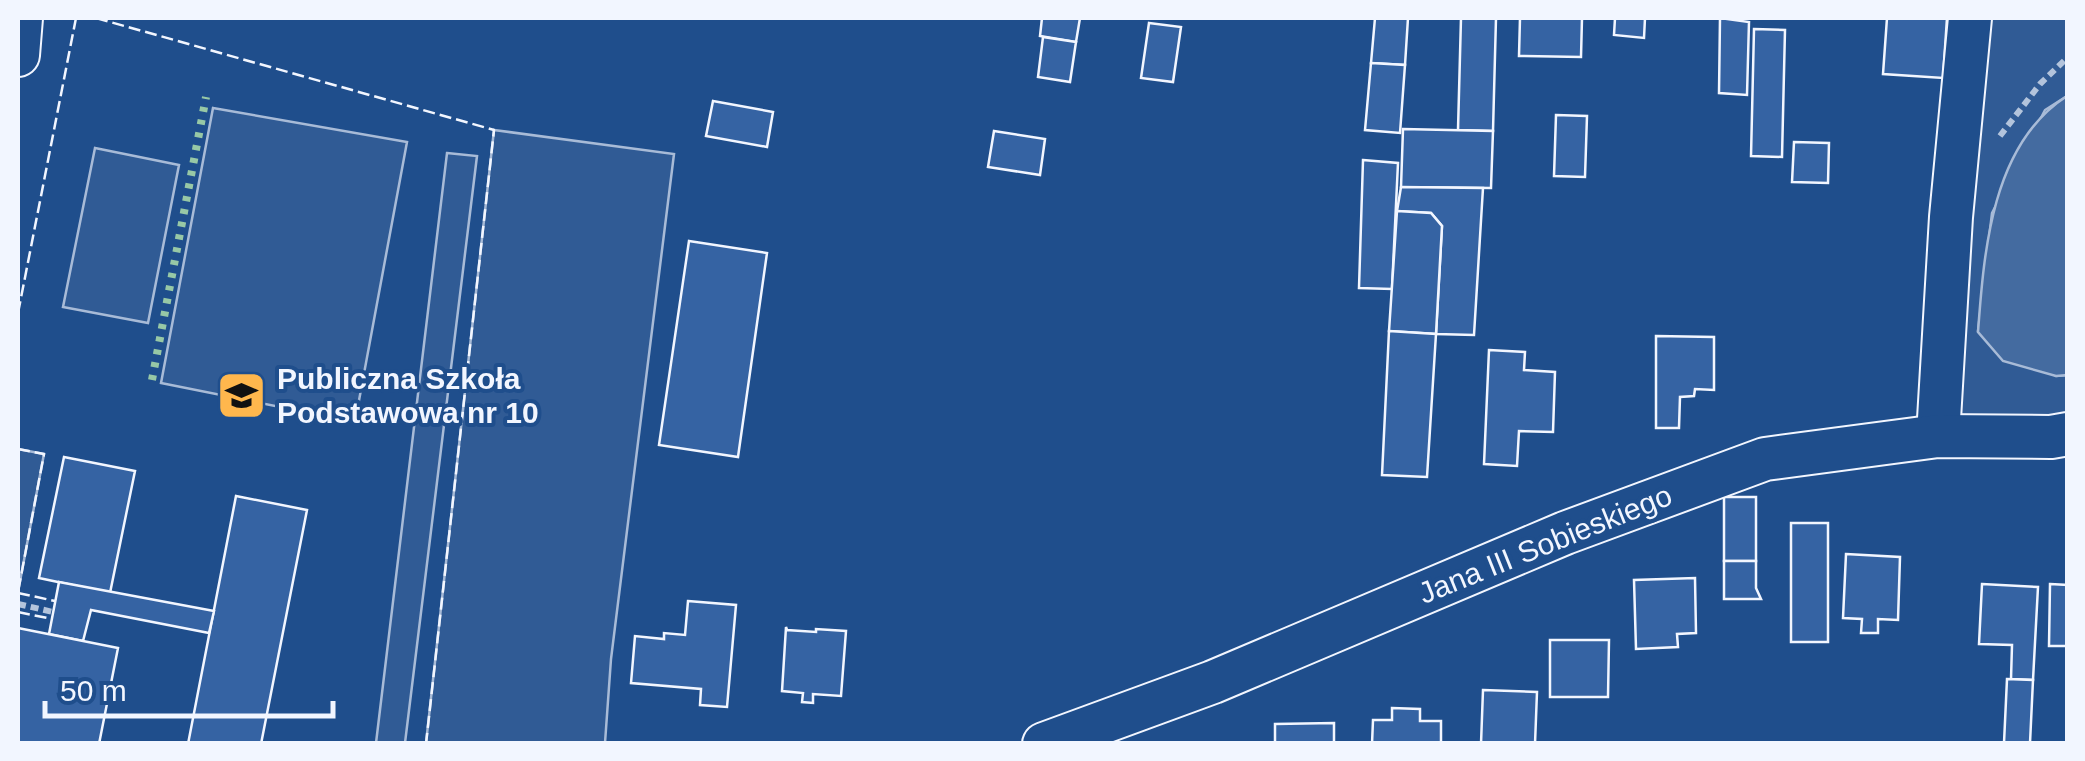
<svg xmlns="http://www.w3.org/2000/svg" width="2085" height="761" font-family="Arial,sans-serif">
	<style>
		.built { fill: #305b95; stroke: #a8bbd7; stroke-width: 2.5 }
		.water { fill: #446ba0; stroke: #a8bbd7; stroke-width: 2.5 }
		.building { fill: #3563a3; stroke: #f2f6ff; stroke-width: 2.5 }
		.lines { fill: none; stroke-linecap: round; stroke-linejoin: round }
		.minor-casing { stroke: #f2f6ff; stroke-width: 46 }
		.path { stroke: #b3c4dc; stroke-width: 6; stroke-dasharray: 8 5; stroke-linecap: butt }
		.minor { stroke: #1f4e8c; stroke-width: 42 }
		.hedge { stroke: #97c8a6; stroke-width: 8; stroke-dasharray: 5 8; stroke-linecap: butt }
		.fence { stroke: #f2f6ff; stroke-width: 2.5; stroke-dasharray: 12 5; stroke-linecap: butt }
		.labels { text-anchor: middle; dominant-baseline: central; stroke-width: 8; stroke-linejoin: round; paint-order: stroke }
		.poi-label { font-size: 30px; font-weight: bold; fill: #f2f6ff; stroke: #1f4e8c; text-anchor: start }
		.street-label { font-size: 30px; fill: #f2f6ff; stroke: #1f4e8c }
	</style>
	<rect width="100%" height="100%" fill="#1f4e8c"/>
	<!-- built -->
	<g class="built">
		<polygon points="1954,18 2067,18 2067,96 2045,110 1992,213 1978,331 2056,376 2067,375 2067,420 1927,418"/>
		<polygon points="213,108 407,142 355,422 161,383"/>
		<polygon points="494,130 674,154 611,659 605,743 426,743"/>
		<polygon points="95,148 179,165 148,323 63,307"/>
		<polygon points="447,153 477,156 405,743 376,743"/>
		<polygon points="18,449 44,454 18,592"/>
	</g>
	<!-- water -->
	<path class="water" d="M2067,96L2068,375L2056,376L2003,361L1978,332C1984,250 1992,144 2067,96Z"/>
	<!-- building -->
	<g class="building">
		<polygon points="1042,18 1080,18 1076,42 1040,36"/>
		<polygon points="1375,18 1408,18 1405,65 1371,63"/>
		<polygon points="1461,18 1496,18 1493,131 1458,130"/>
		<polygon points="1520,18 1582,18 1581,57 1519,56"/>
		<polygon points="1615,18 1645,18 1644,38 1614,35"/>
		<polygon points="1720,18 1749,22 1747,95 1719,93"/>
		<polygon points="1887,18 1947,18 1943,78 1883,74"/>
		<polygon points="1149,23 1181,27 1173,82 1141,78"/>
		<polygon points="1754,29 1785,30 1782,157 1751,156"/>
		<polygon points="1043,37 1076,42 1070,82 1038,77"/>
		<polygon points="1371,63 1405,65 1400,133 1365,130"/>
		<polygon points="713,101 773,112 767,147 706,136"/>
		<polygon points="1556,115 1587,116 1585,177 1554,176"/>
		<polygon points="1403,129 1493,131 1491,188 1401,187"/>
		<polygon points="994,131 1045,139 1040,175 988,167"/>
		<polygon points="1794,142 1829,143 1828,183 1792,182"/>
		<polygon points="1363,160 1398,163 1392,289 1359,288"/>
		<polygon points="1401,187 1483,188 1474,335 1436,334 1442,226 1431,213 1397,211"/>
		<polygon points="1397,211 1431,213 1442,226 1436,334 1389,331"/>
		<polygon points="689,241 767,253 738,457 659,445"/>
		<polygon points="1389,331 1436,334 1427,477 1382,475"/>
		<polygon points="1656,336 1714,337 1714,390 1695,389 1694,396 1680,397 1679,428 1656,428"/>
		<polygon points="1489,350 1525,352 1524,370 1555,372 1553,432 1519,431 1517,466 1484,464"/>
		<polygon points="64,457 135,471 110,593 39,578"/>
		<polygon points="236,496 307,510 261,744 188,744"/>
		<rect x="1724" y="497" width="32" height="64"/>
		<rect x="1791" y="523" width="37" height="119"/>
		<polygon points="1846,554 1900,557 1898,620 1878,619 1878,633 1861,633 1862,619 1843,618"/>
		<polygon points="1724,561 1756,561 1756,588 1761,599 1724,599"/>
		<polygon points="1695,578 1696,633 1677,634 1678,647 1636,649 1634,580"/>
		<polygon points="59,582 214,611 209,633 91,610 83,641 49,634"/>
		<polygon points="1982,584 2038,587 2033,680 2011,679 2012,645 1979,644"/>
		<polygon points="2050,584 2068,585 2068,646 2049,646"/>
		<polygon points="688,601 736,605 727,707 700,705 701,689 631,683 635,636 664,639 664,633 685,635"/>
		<polygon points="786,627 787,630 816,632 816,629 846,631 841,696 813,694 813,703 802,702 803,693 782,691"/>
		<polygon points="18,628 118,648 99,744 18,744"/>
		<polygon points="1550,640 1609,640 1608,697 1550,697"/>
		<polygon points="2007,679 2033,680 2030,743 2004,743"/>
		<polygon points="1483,690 1537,692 1535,744 1481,744"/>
		<polygon points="1392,708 1420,709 1420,721 1441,721 1441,744 1372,744 1373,720 1392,720"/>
		<polygon points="1334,723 1334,744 1275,744 1275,724"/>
	</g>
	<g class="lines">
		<defs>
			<g id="minor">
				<polyline points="18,55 21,18"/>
				<polyline points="1938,436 1951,217 1970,18"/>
				<polyline points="1044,744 1213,682 1565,533 1765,459 1938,436 2051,437 2068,434"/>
			</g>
		</defs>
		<!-- minor casing -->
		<use href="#minor" class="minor-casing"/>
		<!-- path -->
		<g class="path">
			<polyline points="2000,136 2040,84 2068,57"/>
			<polyline points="18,604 53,612"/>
		</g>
		<!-- minor -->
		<use href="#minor" class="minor"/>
		<!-- hedge -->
		<polyline class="hedge" points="152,380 206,97"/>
		<!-- fence -->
		<g class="fence">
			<polyline points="96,18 494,130 426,744"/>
			<polyline points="18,313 76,18"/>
			<polyline points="18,449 44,454 18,592"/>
			<polyline points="18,593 55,601"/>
			<polyline points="18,612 52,619"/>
		</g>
	</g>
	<!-- icons -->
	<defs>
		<symbol id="school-square" viewBox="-11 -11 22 22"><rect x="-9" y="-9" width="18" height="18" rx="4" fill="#ffb74d" stroke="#1f4e8c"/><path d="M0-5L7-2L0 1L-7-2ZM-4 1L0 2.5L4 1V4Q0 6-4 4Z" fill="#111"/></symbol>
	</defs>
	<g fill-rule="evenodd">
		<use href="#school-square" x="214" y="368" width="55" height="55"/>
	</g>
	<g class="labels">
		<!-- poi labels -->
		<g class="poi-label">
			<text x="277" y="378">Publiczna Szkoła<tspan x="277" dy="34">Podstawowa nr 10</tspan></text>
		</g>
		<!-- street labels -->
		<g class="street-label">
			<text transform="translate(1545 544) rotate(-22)">Jana III Sobieskiego</text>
		</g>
	</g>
	<!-- border -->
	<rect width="2085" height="761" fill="none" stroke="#f2f6ff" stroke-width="40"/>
	<!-- scale -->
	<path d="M45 701v15h288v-15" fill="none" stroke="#f2f6ff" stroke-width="5"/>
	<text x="60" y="701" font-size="30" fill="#f2f6ff" stroke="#1f4e8c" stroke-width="8" paint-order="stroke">50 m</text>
</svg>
